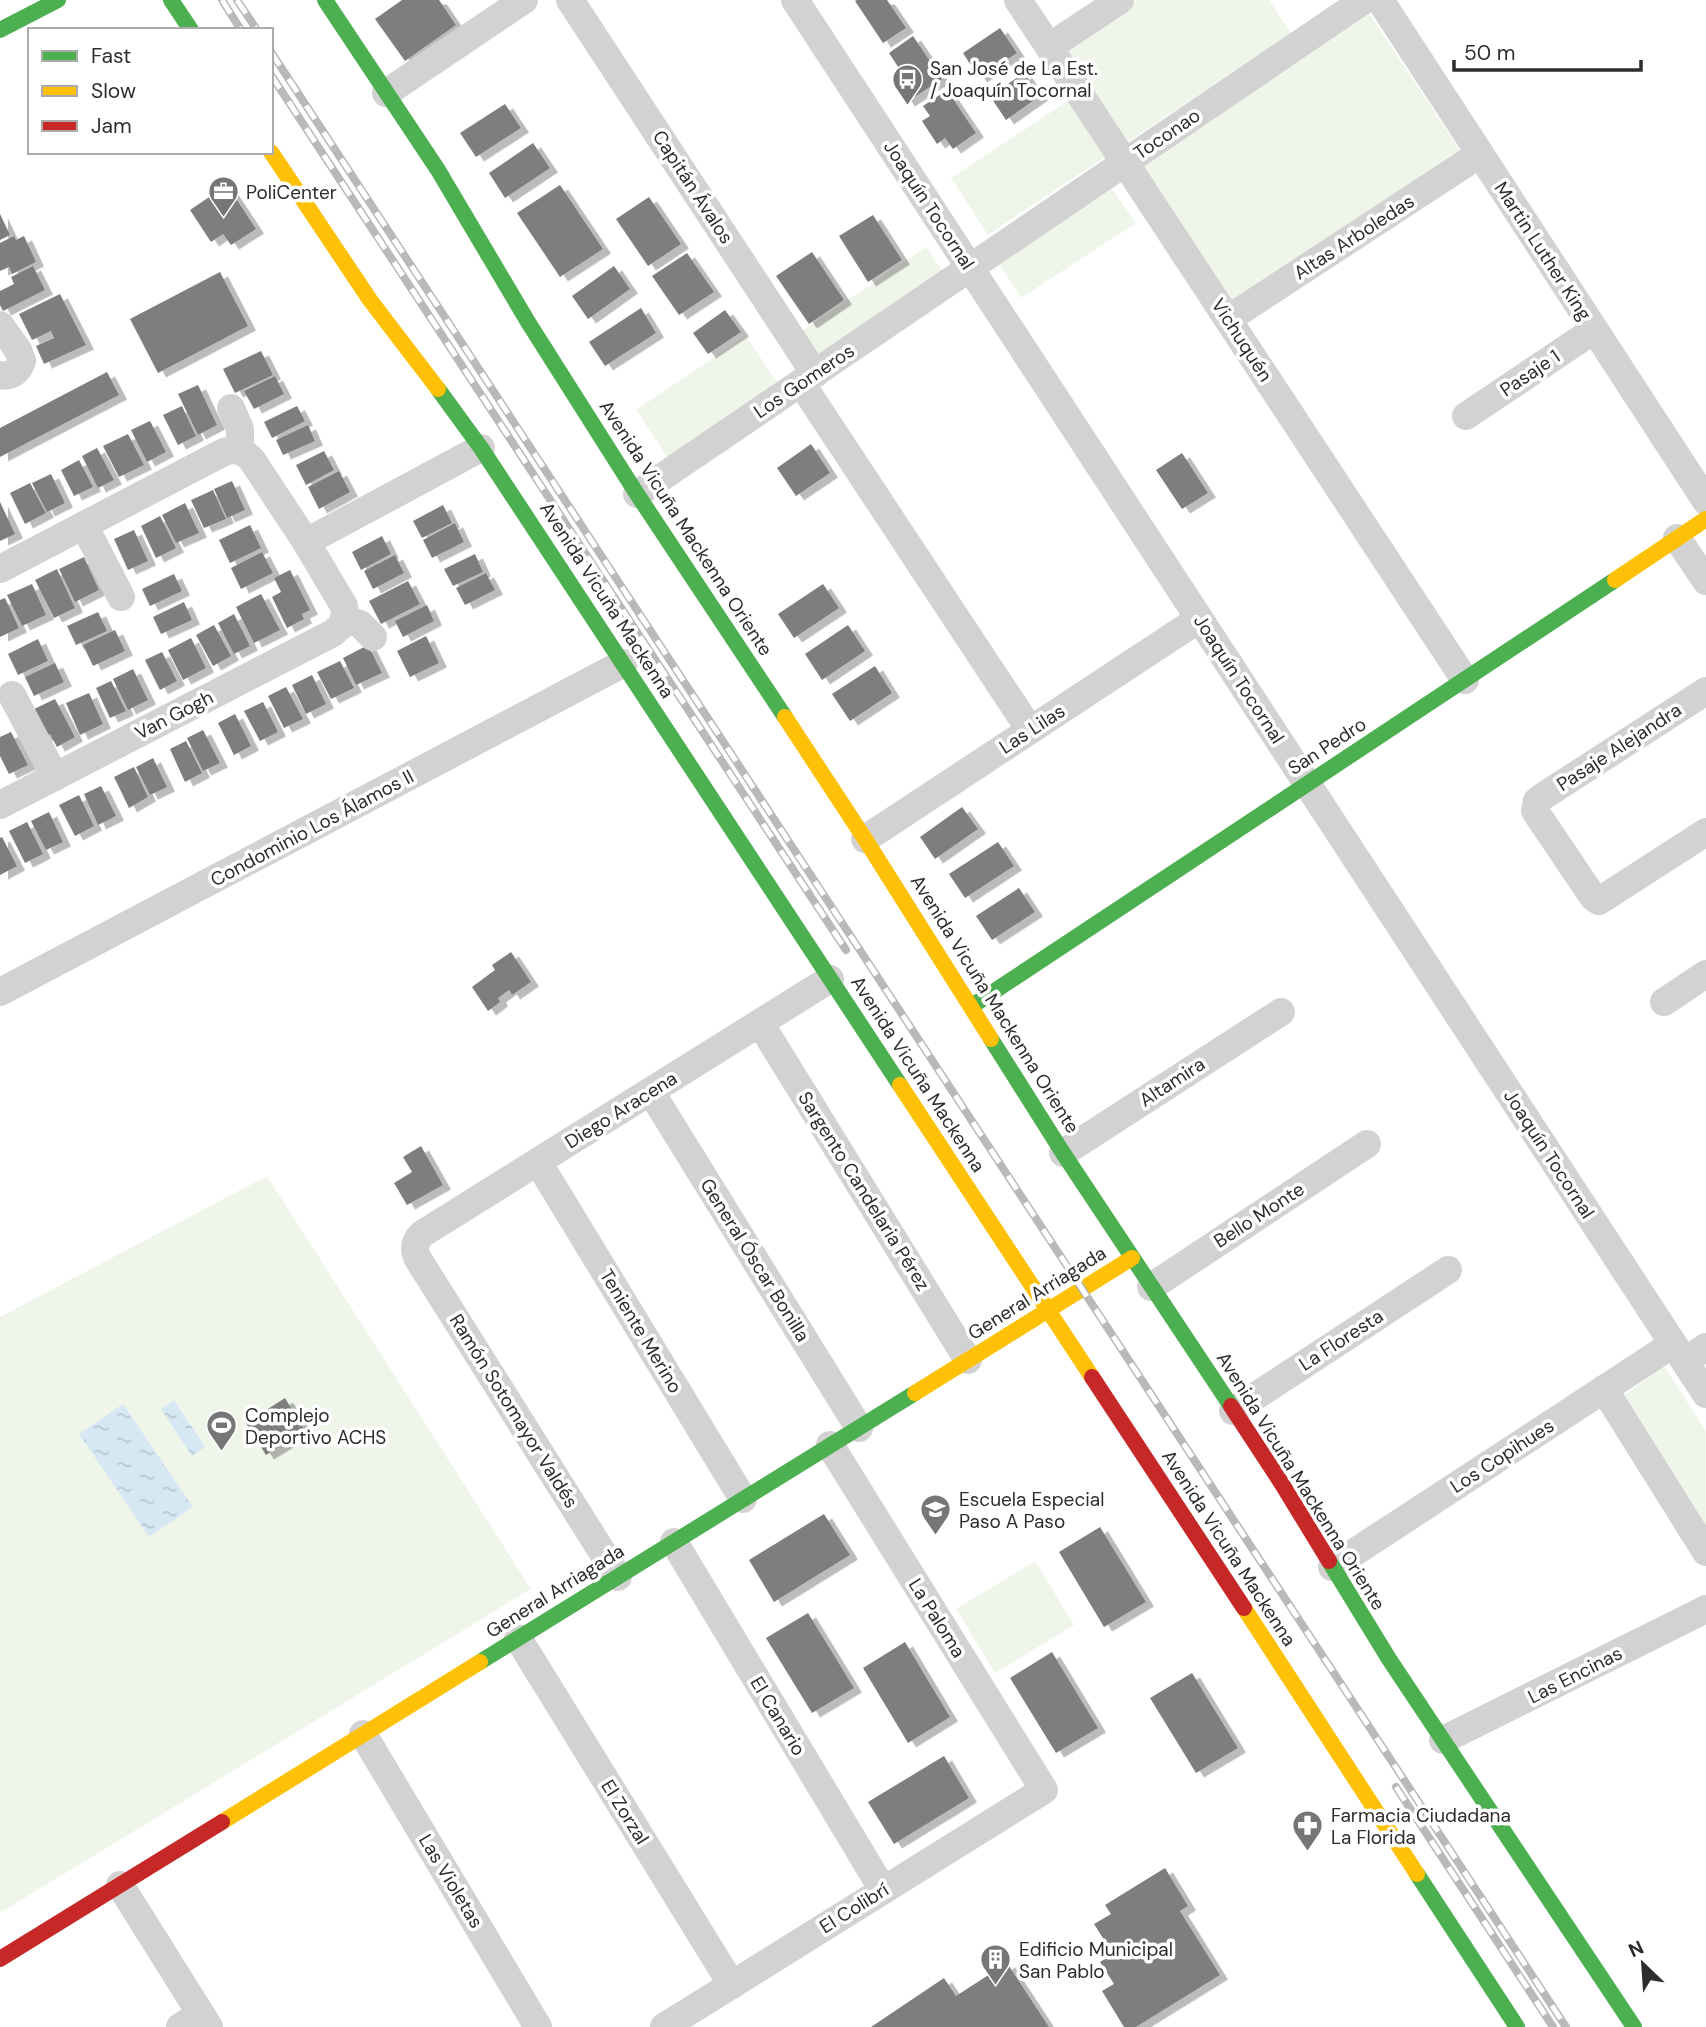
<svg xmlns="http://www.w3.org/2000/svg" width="1706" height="2027" font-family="'DM Sans',sans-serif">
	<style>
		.green { fill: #f0f5ea }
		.water { fill: url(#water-ripples) }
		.building { fill: #7e7e7e; filter: url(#shadow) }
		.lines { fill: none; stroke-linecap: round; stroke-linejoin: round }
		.street { stroke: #d2d2d2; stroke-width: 28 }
		.fast { stroke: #4caf50; stroke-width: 16 }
		.slow { stroke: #ffc107; stroke-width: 16 }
		.jam { stroke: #c62828; stroke-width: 16 }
		.rail-casing { stroke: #b9b9b9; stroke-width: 8 }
		.rail { stroke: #fff; stroke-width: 5; stroke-dasharray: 16; stroke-linecap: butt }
		.labels { text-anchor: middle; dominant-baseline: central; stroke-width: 7; stroke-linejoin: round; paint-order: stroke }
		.poi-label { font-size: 19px; fill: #2d2d2d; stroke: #fff; text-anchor: start }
		.street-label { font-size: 19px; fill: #2d2d2d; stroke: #fff }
	</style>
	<defs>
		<pattern id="water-ripples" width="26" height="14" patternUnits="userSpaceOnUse" patternTransform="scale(1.75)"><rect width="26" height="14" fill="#d5e8f3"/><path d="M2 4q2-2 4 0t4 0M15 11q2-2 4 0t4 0" fill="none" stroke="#b7c7d1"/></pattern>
		<filter id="shadow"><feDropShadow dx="8" dy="4.5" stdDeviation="0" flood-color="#0004"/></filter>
	</defs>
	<rect width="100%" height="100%" fill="#fff"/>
	<!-- green -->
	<g class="green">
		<polygon points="1137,0 1269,0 1291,33 988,235 951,178 1089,87 1064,49"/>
		<polygon points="1369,13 1463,155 1235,308 1141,164"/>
		<polygon points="1110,186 1136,223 1021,298 998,262"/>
		<polygon points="926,247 943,272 818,360 799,333"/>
		<polygon points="746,336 778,384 668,458 636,410"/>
		<polygon points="267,1176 531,1589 0,1913 0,1317"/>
		<polygon points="1664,1366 1706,1431 1706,1539 1619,1399"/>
		<polygon points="1035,1561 1074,1625 995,1673 956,1609"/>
	</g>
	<!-- water -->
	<g class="water">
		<polygon points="174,1400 205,1447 192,1456 161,1409"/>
		<polygon points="123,1404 193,1507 149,1537 79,1434"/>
	</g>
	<!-- building -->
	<g class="building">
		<polygon points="402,0 439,0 456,25 405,61 375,19"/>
		<polygon points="857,0 887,0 906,28 883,43 855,1"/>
		<polygon points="1000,28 1017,53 979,78 963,53"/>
		<polygon points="913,36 942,79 907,102 892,80 902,73 889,53"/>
		<polygon points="1024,73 1040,96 1006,120 990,96"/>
		<polygon points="947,90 976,133 953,149 945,138 937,144 922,121 930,116 923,106"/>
		<polygon points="505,104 521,128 476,157 460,133"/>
		<polygon points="533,143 550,168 505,198 489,173"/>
		<polygon points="227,185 256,229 231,245 223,234 211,242 190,210"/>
		<polygon points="560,185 603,249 560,277 517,213"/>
		<polygon points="649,197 681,244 648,266 616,219"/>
		<polygon points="0,214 10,235 0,240"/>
		<polygon points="873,215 902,260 868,282 839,236"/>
		<polygon points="14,236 16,240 24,236 36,262 12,274 9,267 0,271 0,243"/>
		<polygon points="812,252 844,300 809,324 776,276"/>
		<polygon points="687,253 714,292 679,315 652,276"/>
		<polygon points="33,266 45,290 3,311 0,305 0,291 14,284 11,277"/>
		<polygon points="614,266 630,289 588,319 572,296"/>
		<polygon points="220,272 248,326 158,373 130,319"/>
		<polygon points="60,294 86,345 44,364 36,346 54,338 51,331 32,340 19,314"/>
		<polygon points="641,308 656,333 605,366 589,342"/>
		<polygon points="725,310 741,332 708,354 693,333"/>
		<polygon points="261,351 273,375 235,393 223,369"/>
		<polygon points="107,372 119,395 0,457 0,428"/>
		<polygon points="275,376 284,394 254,409 244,391"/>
		<polygon points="198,385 217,425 198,435 178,394"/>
		<polygon points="182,406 196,436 178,445 163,415"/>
		<polygon points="297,406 305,421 272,438 264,422"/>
		<polygon points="150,421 166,452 147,462 131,430"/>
		<polygon points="308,425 315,441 283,455 276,440"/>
		<polygon points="128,434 144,465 119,477 103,446"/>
		<polygon points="811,444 830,473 796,496 777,468"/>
		<polygon points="97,448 114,480 98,488 82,456"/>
		<polygon points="324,451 334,470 306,485 296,465"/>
		<polygon points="1182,453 1208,493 1182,509 1156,470"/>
		<polygon points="79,460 93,487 74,496 61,470"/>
		<polygon points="339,471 350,492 319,509 308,487"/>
		<polygon points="51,474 65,503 47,512 32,483"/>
		<polygon points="232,481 245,510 227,518 214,489"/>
		<polygon points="30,483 46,513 25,524 10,493"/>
		<polygon points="213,490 226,519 204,528 191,500"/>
		<polygon points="0,502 15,534 0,541"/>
		<polygon points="185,503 199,533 176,543 162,515"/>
		<polygon points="443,505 452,523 422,538 413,521"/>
		<polygon points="160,516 176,548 156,558 141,526"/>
		<polygon points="455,523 464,542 432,558 423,540"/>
		<polygon points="250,525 261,548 230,563 219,540"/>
		<polygon points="134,530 148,561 128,570 114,539"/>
		<polygon points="382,536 391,554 361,570 352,552"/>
		<polygon points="262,552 273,573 241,589 231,568"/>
		<polygon points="475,554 483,572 453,586 444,569"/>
		<polygon points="395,555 404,573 373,589 364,571"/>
		<polygon points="84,557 99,590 75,602 59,569"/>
		<polygon points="57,569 75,608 54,618 35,580"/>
		<polygon points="290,570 310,610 302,614 304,619 287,628 272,597 281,592 274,578"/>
		<polygon points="486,573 495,590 465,605 456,588"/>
		<polygon points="174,574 182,591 150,606 142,589"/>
		<polygon points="408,581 420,604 381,624 369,601"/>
		<polygon points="32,584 46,615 22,626 7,595"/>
		<polygon points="823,584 839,608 794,638 778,614"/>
		<polygon points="261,594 280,630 254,643 236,607"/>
		<polygon points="5,598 19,628 0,637 0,600"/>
		<polygon points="184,602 192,620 161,634 153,617"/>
		<polygon points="427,605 434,621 403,637 395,621"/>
		<polygon points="98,612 107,631 76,645 67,626"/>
		<polygon points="234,614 250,646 234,654 218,623"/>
		<polygon points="214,625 231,656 213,666 196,635"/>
		<polygon points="848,625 865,651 822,680 805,654"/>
		<polygon points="115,630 125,651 93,666 83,645"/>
		<polygon points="426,636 439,663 410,677 397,651"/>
		<polygon points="191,638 206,668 183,680 168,650"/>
		<polygon points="38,639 48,661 18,675 8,654"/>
		<polygon points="368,645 382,673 356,685 343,658"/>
		<polygon points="162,652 177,681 160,690 145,660"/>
		<polygon points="340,661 354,688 331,699 317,672"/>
		<polygon points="55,663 64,682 34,696 25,677"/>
		<polygon points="875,666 892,693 850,721 832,694"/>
		<polygon points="133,669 148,700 128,710 113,679"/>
		<polygon points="312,675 326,704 306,714 292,685"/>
		<polygon points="111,681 126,711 110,718 96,688"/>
		<polygon points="286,687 303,719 284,728 268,696"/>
		<polygon points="89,693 103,724 80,735 66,703"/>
		<polygon points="55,699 75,737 57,747 50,734 44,737 30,711"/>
		<polygon points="263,702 278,732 260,741 244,711"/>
		<polygon points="235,714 251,746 234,755 218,723"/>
		<polygon points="203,730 220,763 203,771 187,738"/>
		<polygon points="11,732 28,765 9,774 0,756 0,737"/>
		<polygon points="186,741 202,773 185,782 170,749"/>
		<polygon points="153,758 167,787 150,795 136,767"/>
		<polygon points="134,767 148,797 129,808 114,777"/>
		<polygon points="101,786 116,816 98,825 84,794"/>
		<polygon points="79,795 94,826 75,836 59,805"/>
		<polygon points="962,807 978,829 935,859 920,837"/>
		<polygon points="49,812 63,842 46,850 31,821"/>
		<polygon points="27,822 43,854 25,863 9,831"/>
		<polygon points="2,837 17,866 0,875 0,838"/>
		<polygon points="998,842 1014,866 965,898 949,874"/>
		<polygon points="1019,888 1035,912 992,940 976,916"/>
		<polygon points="511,952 531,982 512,995 509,990 498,998 500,1002 488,1011 472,987 495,970 492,965"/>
		<polygon points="421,1146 443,1185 407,1205 394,1183 412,1172 403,1157"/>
		<polygon points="285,1398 305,1431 266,1455 246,1423"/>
		<polygon points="824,1514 850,1555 774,1602 749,1560"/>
		<polygon points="1100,1527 1146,1602 1104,1627 1059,1552"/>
		<polygon points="808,1613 854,1688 812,1713 766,1638"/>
		<polygon points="905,1642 950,1717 908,1743 863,1668"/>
		<polygon points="1052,1652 1098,1728 1056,1753 1010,1678"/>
		<polygon points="1192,1673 1238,1748 1196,1773 1150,1698"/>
		<polygon points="944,1756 969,1798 894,1844 868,1802"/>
		<polygon points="1165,1868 1188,1906 1180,1911 1220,1975 1136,2027 1124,2027 1102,1991 1114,1984 1100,1962 1113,1954 1094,1924 1111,1914 1105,1905"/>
		<polygon points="1007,1963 1049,2027 871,2027 944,1978 956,1996"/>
	</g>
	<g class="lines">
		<!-- street -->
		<g class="street">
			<polyline points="570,0 815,374"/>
			<polyline points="795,0 1706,1394"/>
			<polyline points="1018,0 1465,680"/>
			<polyline points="1380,0 1706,501"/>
			<polyline points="1049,47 1120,0"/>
			<polyline points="386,93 524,0"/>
			<polyline points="1228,319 1480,154"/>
			<path d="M0,325L18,350L22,361C19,371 11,378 0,375"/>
			<polyline points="801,383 1030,730"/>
			<polyline points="231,408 240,429 240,450"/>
			<polyline points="1466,416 1594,330"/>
			<polyline points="637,494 1364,0"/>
			<polyline points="84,525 121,597"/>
			<polyline points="1677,538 1706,581"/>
			<polyline points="306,542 481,448"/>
			<path d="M0,569L224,452C236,448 244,451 252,460L306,542L344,606L345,613L342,625L333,633L0,805"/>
			<polyline points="344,619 360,624 373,637"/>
			<polyline points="1706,691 1542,797 1537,801 1535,811 1593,897 1599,901 1706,832"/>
			<polyline points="12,695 55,777"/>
			<polyline points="865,839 1199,619"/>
			<polyline points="0,992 624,663"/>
			<polyline points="1664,1002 1706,974"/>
			<polyline points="760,1023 968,1360"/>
			<polyline points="651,1092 859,1428"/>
			<polyline points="1063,1153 1281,1012"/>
			<polyline points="538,1162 743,1499"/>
			<polyline points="1151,1287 1367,1144"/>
			<polyline points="1685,1361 1706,1347"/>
			<polyline points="1604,1389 1706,1552"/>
			<polyline points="1233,1411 1448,1270"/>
			<polyline points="674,1542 883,1890"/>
			<polyline points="1332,1567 1673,1344"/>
			<path d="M618,1577L418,1259C413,1249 414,1242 422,1234L830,979"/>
			<polyline points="518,1638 732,1985"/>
			<polyline points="363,1734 538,2027"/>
			<polyline points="1443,1740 1706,1609"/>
			<polyline points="120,1885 209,2027"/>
			<polyline points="180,2027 200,2014"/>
			<polyline points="664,2027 1044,1790 830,1445"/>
		</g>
		<!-- fast -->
		<g class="fast">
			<polyline points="171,0 191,30"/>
			<polyline points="325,0 438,170 528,322 637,494 785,717"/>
			<polyline points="0,30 58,0"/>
			<polyline points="438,389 481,448 900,1085"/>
			<polyline points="972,1006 1615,580"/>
			<polyline points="991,1039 1063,1153 1231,1406"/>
			<polyline points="1329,1561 1389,1659 1634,2027"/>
			<polyline points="480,1662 915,1393"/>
			<polyline points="1417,1874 1517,2027"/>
		</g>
		<!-- slow -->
		<g class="slow">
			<polyline points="271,152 370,300 438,389"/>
			<polyline points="1615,580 1706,519"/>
			<polyline points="785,717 865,839 991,1039"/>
			<polyline points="900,1085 1092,1377"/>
			<polyline points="915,1393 1132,1258"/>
			<polyline points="1244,1608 1417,1874"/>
			<polyline points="222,1822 480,1662"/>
		</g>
		<!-- jam -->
		<g class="jam">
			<polyline points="1092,1377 1244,1608"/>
			<polyline points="1231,1406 1282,1484 1329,1561"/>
			<polyline points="0,1959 222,1822"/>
		</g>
		<defs>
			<g id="rail">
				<polyline points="222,0 241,30"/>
				<polyline points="237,0 257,30"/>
				<polyline points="271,52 1566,2027"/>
				<polyline points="271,75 846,950"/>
				<polyline points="1396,1787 1553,2027"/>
			</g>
		</defs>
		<!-- rail casing -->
		<use href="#rail" class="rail-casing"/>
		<!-- rail -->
		<use href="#rail" class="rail"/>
	</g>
	<!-- icons -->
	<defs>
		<symbol id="bus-pin" viewBox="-11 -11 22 30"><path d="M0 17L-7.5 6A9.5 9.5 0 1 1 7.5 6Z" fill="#767676" stroke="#fff"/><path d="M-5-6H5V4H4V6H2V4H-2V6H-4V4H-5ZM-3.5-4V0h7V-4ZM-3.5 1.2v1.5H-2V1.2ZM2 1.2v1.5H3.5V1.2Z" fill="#fff"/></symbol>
		<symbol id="office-pin" viewBox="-11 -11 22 30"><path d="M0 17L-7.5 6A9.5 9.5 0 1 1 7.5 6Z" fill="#767676" stroke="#fff"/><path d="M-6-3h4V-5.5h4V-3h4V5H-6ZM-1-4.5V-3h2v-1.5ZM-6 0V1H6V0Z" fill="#fff"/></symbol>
		<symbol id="stadium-pin" viewBox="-11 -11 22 30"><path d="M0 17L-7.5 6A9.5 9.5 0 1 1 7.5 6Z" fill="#767676" stroke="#fff"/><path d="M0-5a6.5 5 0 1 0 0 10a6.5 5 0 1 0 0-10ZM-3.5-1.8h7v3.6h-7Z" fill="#fff"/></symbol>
		<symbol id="school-pin" viewBox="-11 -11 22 30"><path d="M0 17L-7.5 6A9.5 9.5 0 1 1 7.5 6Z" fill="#767676" stroke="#fff"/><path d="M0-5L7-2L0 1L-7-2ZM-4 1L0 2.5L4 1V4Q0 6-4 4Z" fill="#fff"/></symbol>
		<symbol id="pharmacy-pin" viewBox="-11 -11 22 30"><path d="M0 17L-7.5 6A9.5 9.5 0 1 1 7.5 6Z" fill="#767676" stroke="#fff"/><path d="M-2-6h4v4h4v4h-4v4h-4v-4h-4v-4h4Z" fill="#fff"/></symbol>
		<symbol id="building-pin" viewBox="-11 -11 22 30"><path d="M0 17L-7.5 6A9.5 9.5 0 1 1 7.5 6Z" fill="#767676" stroke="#fff"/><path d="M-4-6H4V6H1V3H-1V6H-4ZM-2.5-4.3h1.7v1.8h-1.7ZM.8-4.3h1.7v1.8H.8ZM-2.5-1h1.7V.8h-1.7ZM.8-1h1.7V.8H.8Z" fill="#fff"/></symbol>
	</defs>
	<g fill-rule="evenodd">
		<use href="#bus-pin" x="890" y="62" width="35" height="47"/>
		<use href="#office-pin" x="206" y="174" width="35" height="47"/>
		<use href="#stadium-pin" x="204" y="1408" width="35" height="47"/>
		<use href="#school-pin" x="918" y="1492" width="35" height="47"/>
		<use href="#pharmacy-pin" x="1290" y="1808" width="35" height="47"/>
		<use href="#building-pin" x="978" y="1942" width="35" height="47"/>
	</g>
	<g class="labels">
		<!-- poi labels -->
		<g class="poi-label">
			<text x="930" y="68">San José de La Est.<tspan x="930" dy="22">/ Joaquín Tocornal</tspan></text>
			<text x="246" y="192">PoliCenter</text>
			<text x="245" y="1415">Complejo<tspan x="245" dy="22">Deportivo ACHS</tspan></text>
			<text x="959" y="1499">Escuela Especial<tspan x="959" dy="22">Paso A Paso</tspan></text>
			<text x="1331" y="1815">Farmacia Ciudadana<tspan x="1331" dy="22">La Florida</tspan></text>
			<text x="1019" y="1949">Edificio Municipal<tspan x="1019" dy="22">San Pablo</tspan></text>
		</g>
		<!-- street labels -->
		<g class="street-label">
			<text transform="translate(1167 134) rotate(-34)">Toconao</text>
			<text transform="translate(693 187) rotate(57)">Capitán Ávalos</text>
			<text transform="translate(929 205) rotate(57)">Joaquín Tocornal</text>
			<text transform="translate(1354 237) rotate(-33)">Altas Arboledas</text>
			<text transform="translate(1543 251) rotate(57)">Martin Luther King</text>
			<text transform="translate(1242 340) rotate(57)">Vichuquén</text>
			<text transform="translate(1530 373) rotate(-34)">Pasaje 1</text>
			<text transform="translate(804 381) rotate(-34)">Los Gomeros</text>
			<text transform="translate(686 528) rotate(57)">Avenida Vicuña Mackenna Oriente</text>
			<text transform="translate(607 600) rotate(57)">Avenida Vicuña Mackenna</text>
			<text transform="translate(1239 679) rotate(57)">Joaquín Tocornal</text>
			<text transform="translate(174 715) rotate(-27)">Van Gogh</text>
			<text transform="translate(1032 729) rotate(-33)">Las Lilas</text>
			<text transform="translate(1327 746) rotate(-33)">San Pedro</text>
			<text transform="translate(1619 747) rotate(-33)">Pasaje Alejandra</text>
			<text transform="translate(312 828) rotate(-28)">Condominio Los Álamos II</text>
			<text transform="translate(995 1004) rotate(58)">Avenida Vicuña Mackenna Oriente</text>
			<text transform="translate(918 1074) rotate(57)">Avenida Vicuña Mackenna</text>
			<text transform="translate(1172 1082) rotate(-33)">Altamira</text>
			<text transform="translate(621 1110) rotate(-32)">Diego Aracena</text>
			<text transform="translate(1549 1154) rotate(57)">Joaquín Tocornal</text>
			<text transform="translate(864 1191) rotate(58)">Sargento Candelaria Pérez</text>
			<text transform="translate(1259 1215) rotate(-33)">Bello Monte</text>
			<text transform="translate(755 1260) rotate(58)">General Óscar Bonilla</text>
			<text transform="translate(1037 1293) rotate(-32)">General Arriagada</text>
			<text transform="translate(641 1331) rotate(59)">Teniente Merino</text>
			<text transform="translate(1341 1340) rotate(-33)">La Floresta</text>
			<text transform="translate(514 1411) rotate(58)">Ramón Sotomayor Valdés</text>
			<text transform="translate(1502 1456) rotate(-33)">Los Copihues</text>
			<text transform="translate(1301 1481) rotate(58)">Avenida Vicuña Mackenna Oriente</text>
			<text transform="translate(1229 1548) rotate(57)">Avenida Vicuña Mackenna</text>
			<text transform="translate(555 1591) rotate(-32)">General Arriagada</text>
			<text transform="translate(937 1618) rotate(58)">La Paloma</text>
			<text transform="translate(1575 1675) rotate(-27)">Las Encinas</text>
			<text transform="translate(778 1716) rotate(59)">El Canario</text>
			<text transform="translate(625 1812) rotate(58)">El Zorzal</text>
			<text transform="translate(451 1881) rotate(59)">Las Violetas</text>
			<text transform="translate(854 1908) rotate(-32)">El Colibrí</text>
		</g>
	</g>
	<!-- legend -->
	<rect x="28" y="28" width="245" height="126" fill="#ffffff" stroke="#ababab" stroke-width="2"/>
	<rect x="42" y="51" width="35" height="10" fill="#4caf50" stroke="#ababab" stroke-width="2"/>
	<text x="91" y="63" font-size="21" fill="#2d2d2d">Fast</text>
	<rect x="42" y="86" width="35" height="10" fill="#ffc107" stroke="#ababab" stroke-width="2"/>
	<text x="91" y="98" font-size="21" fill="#2d2d2d">Slow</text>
	<rect x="42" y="121" width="35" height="10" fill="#c62828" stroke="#ababab" stroke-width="2"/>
	<text x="91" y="133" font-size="21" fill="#2d2d2d">Jam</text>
	<!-- north arrow -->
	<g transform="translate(1643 1964) rotate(335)" stroke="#ffffff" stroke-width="5" paint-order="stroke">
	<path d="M0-5L12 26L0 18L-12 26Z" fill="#2d2d2d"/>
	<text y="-10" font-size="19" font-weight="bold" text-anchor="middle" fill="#2d2d2d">N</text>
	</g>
	<!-- scale -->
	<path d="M1454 60v10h187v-10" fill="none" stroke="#2d2d2d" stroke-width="3.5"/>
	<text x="1464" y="60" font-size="21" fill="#2d2d2d" stroke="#ffffff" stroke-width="5" paint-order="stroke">50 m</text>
</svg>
